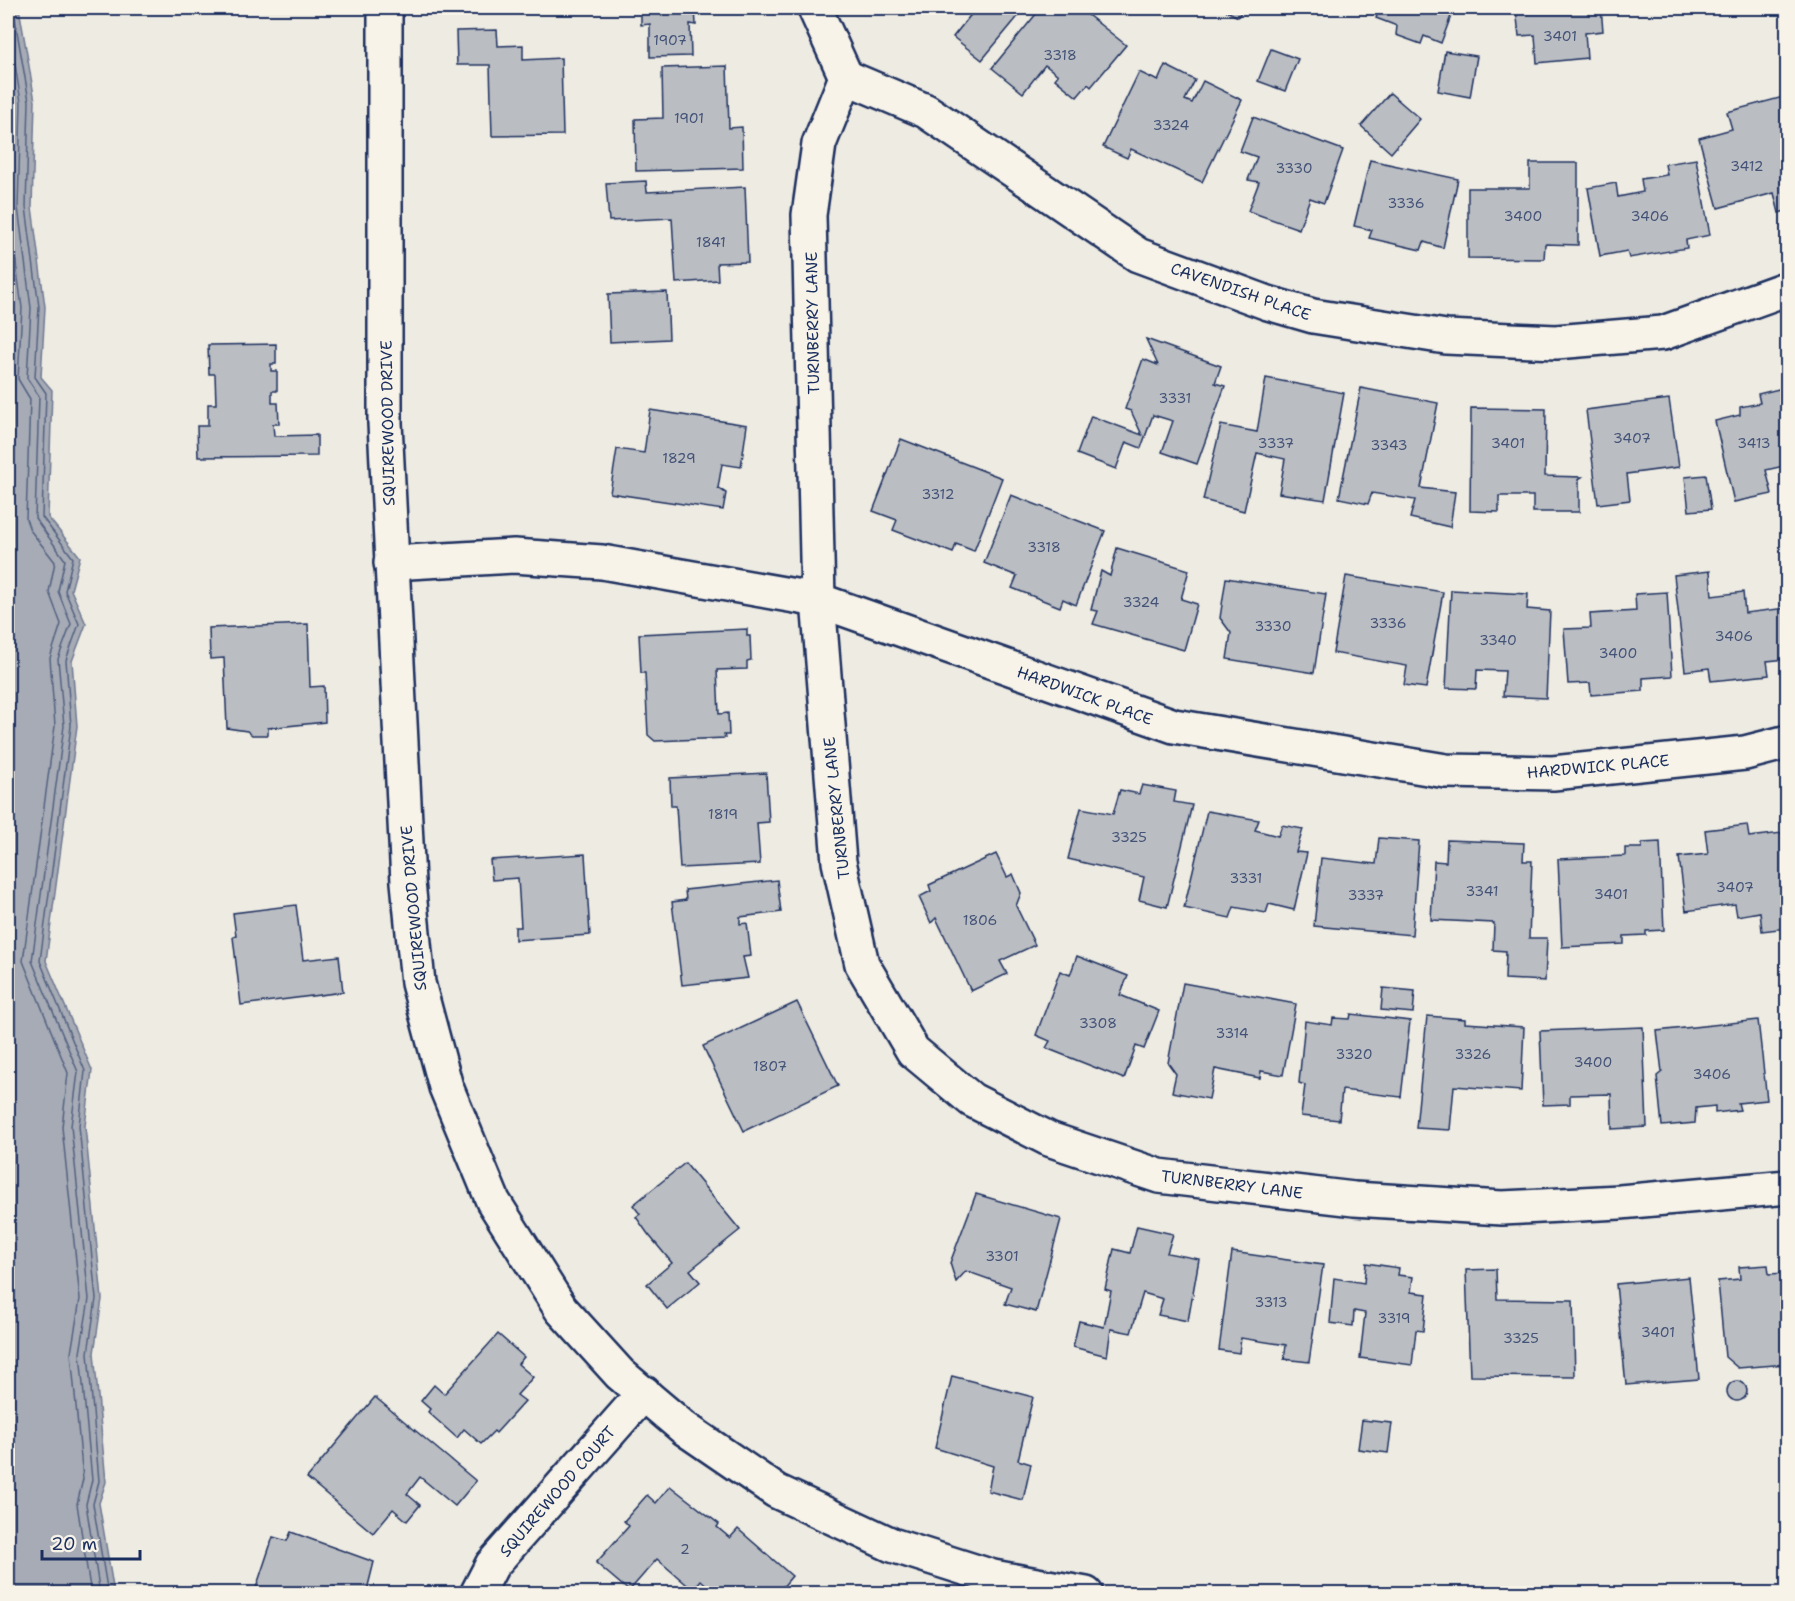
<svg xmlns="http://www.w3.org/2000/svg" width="1795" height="1601" viewBox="0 0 1795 1601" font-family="'Shantell Sans',sans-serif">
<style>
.water{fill:#a6abb5;stroke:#6e7992;stroke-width:1.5}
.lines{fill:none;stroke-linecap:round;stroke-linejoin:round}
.shore{stroke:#536181;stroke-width:1.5}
.building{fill:#babdc2;stroke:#1b2f5e;stroke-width:1.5}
.minor-casing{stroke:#1b2f5e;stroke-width:38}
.minor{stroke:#f7f3e8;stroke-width:33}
.labels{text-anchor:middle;stroke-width:6;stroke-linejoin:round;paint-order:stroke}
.number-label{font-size:14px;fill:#435277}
.street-label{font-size:16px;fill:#1b2f5e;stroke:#f7f3e8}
</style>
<rect width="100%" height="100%" fill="#eeebe2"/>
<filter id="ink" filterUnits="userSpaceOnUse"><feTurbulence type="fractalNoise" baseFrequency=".0167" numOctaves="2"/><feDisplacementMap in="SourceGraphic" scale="12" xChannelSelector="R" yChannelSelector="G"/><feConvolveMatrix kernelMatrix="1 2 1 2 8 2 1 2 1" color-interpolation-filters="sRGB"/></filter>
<g filter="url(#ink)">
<polygon class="water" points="8,8 19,8 35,101 32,207 45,307 41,377 52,390 48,517 80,557 71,590 86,624 72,661 77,726 46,961 92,1070 85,1126 102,1299 94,1353 106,1482 99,1503 114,1593 8,1593"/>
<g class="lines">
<g class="shore">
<polyline points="13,8 29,101 26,207 39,307 35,377 46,393 42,517 73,558 65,591 79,624 66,660 71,726 40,961 85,1071 79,1126 96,1299 88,1353 99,1481 93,1504 108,1594"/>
<polyline points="8,21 21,102 18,207 31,308 27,378 39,396 35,518 65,560 58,591 71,624 58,659 64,726 32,961 78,1072 71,1126 89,1299 80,1353 92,1480 86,1504 100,1594"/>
<polyline points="8,74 12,103 9,209 22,308 18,379 30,399 26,519 30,530 55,562 49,592 61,624 50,658 55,726 23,961 68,1073 62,1127 80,1299 71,1353 83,1479 77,1504 91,1594"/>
</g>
</g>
<g class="building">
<polygon points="641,8 695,8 696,25 690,24 691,56 650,57 650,24 641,25"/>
<polygon points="968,8 1025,8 982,60 953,37 973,12"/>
<polygon points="1041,8 1079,8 1126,45 1091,87 1088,84 1077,97 1055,79 1058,75 1045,65 1023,93 992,68"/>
<polygon points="1221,8 1243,8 1238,17"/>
<polygon points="1380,8 1454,8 1441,43 1424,36 1421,44 1396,35 1397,26 1376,18"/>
<polygon points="1516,8 1601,8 1603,31 1585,33 1587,58 1537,63 1535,35 1519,36"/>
<polygon points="497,30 498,46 523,45 523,60 561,58 563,135 492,136 490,65 457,65 456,31"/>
<polygon points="1271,49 1298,59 1285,91 1258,81"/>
<polygon points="1445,51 1477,56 1470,97 1438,91"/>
<polygon points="1165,65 1195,80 1185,100 1192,103 1203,81 1242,100 1202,182 1131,149 1127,158 1103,147 1139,72 1158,81"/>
<polygon points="727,66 729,128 742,127 743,168 636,171 635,119 663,118 662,68"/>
<polygon points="1390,93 1420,119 1391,153 1361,126"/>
<polygon points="1787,96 1788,210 1779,213 1774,193 1718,208 1699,138 1732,129 1727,112"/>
<polygon points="1253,117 1343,150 1324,203 1310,198 1299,229 1248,211 1259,182 1248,180 1257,157 1240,151"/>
<polygon points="1696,159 1710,235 1686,240 1687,248 1629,258 1627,251 1600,256 1588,188 1616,183 1618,197 1643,192 1641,179 1667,175 1665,164"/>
<polygon points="1370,160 1458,179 1443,248 1424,242 1421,250 1369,238 1372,230 1354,226"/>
<polygon points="1530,163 1578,163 1578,245 1545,244 1544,259 1468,258 1468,188 1530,188"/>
<polygon points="646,181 647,192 745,187 748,262 717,263 718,280 676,283 672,218 609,221 606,183"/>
<polygon points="667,292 669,339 610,342 608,294"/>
<polygon points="1146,339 1221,366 1215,383 1225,386 1197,464 1162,452 1173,421 1153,415 1141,448 1126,442 1116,469 1077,454 1091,416 1142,435 1131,411 1125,409 1143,359 1158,365"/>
<polygon points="276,344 276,364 271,364 271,371 277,371 277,391 272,391 272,403 278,403 279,424 273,424 274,436 317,435 317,456 198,457 197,426 208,426 208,404 216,404 215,374 209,374 208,345"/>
<polygon points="1788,377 1788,465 1766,470 1772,494 1734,502 1715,421 1740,415 1740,407 1760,403 1758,394 1783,388 1780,379"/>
<polygon points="1266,378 1344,393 1325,500 1279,493 1285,459 1257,453 1244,511 1203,500 1221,425 1257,432"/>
<polygon points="1361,388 1438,403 1421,488 1455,492 1450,527 1410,518 1415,500 1372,493 1368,504 1339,498"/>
<polygon points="1669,399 1679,467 1627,474 1630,500 1598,504 1586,410"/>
<polygon points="1471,408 1546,409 1545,476 1582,477 1579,479 1579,512 1533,512 1533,496 1499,496 1499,512 1470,511"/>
<polygon points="650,410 747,425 741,467 722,464 718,488 726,493 723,510 610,493 617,449 644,453"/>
<polygon points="901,439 1002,478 974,551 956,544 953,553 893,530 897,520 873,511"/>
<polygon points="1706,475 1711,509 1689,511 1685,477"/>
<polygon points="1011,495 1105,531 1076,605 1063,599 1060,607 1012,588 1017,576 984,563"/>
<polygon points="1117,548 1189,570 1181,599 1197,604 1184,650 1093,624 1098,611 1091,610 1101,571 1110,576"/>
<polygon points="1710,571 1712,596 1743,592 1745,613 1788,608 1788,659 1767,661 1769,675 1711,681 1709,668 1685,671 1674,575"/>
<polygon points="1346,576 1443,592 1426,688 1404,685 1407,666 1333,653"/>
<polygon points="1226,578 1326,594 1314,673 1227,659 1231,633 1220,618"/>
<polygon points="1451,590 1528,594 1527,609 1550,611 1546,698 1503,696 1505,671 1477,670 1476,689 1446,688"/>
<polygon points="1667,592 1672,676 1643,678 1643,691 1591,695 1590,683 1568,684 1564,629 1591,628 1590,614 1636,611 1635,594"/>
<polygon points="308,624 310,687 324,686 325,722 268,728 268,735 252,735 247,731 227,728 224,658 210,659 209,628"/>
<polygon points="747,629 747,636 750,636 751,660 747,661 747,669 717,670 719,714 728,713 729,735 724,735 725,738 655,741 648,735 645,673 641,673 639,634"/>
<polygon points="766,773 769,822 757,823 760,864 680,868 676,806 671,806 670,778"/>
<polygon points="1142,785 1176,791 1174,802 1192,805 1167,907 1139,900 1144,877 1068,859 1081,808 1113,814 1120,790 1139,794"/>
<polygon points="1207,811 1259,820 1255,830 1278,836 1282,825 1303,829 1296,852 1307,853 1294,910 1269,904 1266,913 1234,907 1230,918 1184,908"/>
<polygon points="1747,825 1749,837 1782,833 1788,870 1788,928 1762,931 1760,912 1737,916 1735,904 1686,911 1679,857 1708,854 1705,830"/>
<polygon points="1379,838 1419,841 1412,935 1314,926 1321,858 1376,864"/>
<polygon points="1447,840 1524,843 1523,861 1532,861 1529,938 1547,938 1545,981 1505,979 1506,951 1493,950 1494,923 1431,920 1434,861 1446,862"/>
<polygon points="1660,842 1664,930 1646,931 1646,935 1624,936 1624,944 1562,947 1558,859 1625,856 1625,848 1642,848 1642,843"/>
<polygon points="585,854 590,935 515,940 515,927 521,927 518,878 492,880 490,860"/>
<polygon points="996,854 1007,877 1013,874 1021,893 1016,906 1035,945 1000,961 1007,974 971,991 936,918 931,923 919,897 931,891 929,885"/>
<polygon points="777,880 781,912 740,917 740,924 747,923 751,956 743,957 748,978 682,985 672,902 686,900 685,890"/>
<polygon points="296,905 303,960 339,956 343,992 241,1005 233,937 236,936 233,913"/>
<polygon points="1077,956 1128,976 1120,995 1159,1011 1144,1049 1136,1046 1124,1079 1046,1048 1050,1041 1036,1035 1060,971 1070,975"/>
<polygon points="1183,983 1296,1004 1283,1075 1261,1071 1260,1078 1215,1069 1209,1099 1172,1092 1176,1074 1168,1063"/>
<polygon points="1383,988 1415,991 1413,1013 1381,1010"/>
<polygon points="797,1002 838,1086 744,1131 703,1046"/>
<polygon points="1351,1014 1410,1021 1401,1097 1342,1090 1339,1120 1301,1116 1305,1085 1299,1083 1305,1021 1332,1025 1333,1018 1350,1019"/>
<polygon points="1427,1016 1465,1019 1465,1023 1524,1027 1521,1091 1454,1086 1450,1130 1416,1128"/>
<polygon points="1758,1020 1767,1100 1738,1103 1740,1110 1715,1113 1715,1106 1696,1108 1695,1123 1662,1126 1657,1076 1662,1072 1657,1031"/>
<polygon points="1643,1027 1647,1127 1612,1129 1611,1094 1570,1095 1570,1104 1543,1105 1540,1031"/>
<polygon points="685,1163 740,1230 690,1270 700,1282 667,1309 647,1284 672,1263 648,1234 636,1217 640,1214 633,1205"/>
<polygon points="976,1194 1061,1219 1036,1312 1005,1304 1011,1287 966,1271 956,1282 950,1263"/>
<polygon points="1137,1226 1173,1234 1167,1253 1199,1259 1188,1321 1158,1315 1163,1299 1143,1293 1131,1333 1111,1329 1107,1356 1073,1347 1079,1321 1104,1327 1111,1291 1105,1289 1114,1249 1130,1253"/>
<polygon points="1232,1252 1323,1265 1309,1362 1284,1359 1286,1345 1241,1338 1239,1353 1219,1350"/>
<polygon points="1366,1263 1399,1268 1398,1275 1413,1277 1411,1292 1427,1294 1423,1331 1416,1330 1412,1365 1360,1358 1365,1313 1354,1311 1353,1326 1330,1323 1334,1278 1364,1283"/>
<polygon points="1768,1265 1769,1274 1788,1273 1788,1364 1738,1368 1725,1357 1718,1281 1740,1279 1739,1267"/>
<polygon points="1496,1269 1497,1299 1573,1300 1575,1377 1470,1376 1466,1270"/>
<polygon points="1689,1277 1699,1379 1626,1385 1616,1284"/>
<polygon points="498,1334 524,1357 518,1364 533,1377 517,1395 525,1401 496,1433 494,1431 481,1444 464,1429 457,1438 428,1412 430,1409 421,1401 434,1385 444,1394"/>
<polygon points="952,1376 1033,1397 1018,1460 1031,1464 1023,1500 988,1491 993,1466 935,1448"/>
<circle cx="1737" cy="1391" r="10"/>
<polygon points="375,1397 476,1481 455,1506 420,1477 407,1494 420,1505 407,1521 393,1509 373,1533 307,1478"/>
<polygon points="1362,1420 1392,1423 1388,1453 1358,1449"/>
<polygon points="670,1486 719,1524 717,1527 730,1538 738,1529 792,1576 777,1594 716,1594 701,1580 693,1590 657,1559 629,1591 596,1563 629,1526 624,1521 647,1495 656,1503"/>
<polygon points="291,1532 374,1562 366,1594 261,1594 256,1588 273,1537 287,1541"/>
</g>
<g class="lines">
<defs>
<g id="minor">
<polyline points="385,8 385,423 408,882 418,983 446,1087 493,1201 561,1309 620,1374 684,1428 776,1491 892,1545 993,1577 1086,1594"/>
<polyline points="816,11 846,77"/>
<polyline points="846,77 819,144 809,215 818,600 839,862 862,964 913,1051 972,1100 1049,1139 1159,1176 1354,1199 1502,1208 1620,1202 1788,1187"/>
<polyline points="846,77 926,111 1138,255 1268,303 1313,316 1446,337 1556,342 1663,333 1788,288"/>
<polyline points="391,563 514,556 602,562 818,600 1174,726 1446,771 1553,773 1745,753 1788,742"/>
<polyline points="477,1594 492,1565 644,1393"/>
</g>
</defs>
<use href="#minor" class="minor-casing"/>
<use href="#minor" class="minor"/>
</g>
</g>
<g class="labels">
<g class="number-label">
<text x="1560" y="41">3401</text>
<text x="670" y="45">1907</text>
<text x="1060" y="60">3318</text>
<text x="689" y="123">1901</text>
<text x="1171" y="130">3324</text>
<text x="1747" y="171">3412</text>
<text x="1294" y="173">3330</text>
<text x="1406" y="208">3336</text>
<text x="1523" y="221">3400</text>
<text x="1650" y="221">3406</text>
<text x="711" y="247">1841</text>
<text x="1175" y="403">3331</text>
<text x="1632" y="443">3407</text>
<text x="1276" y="448">3337</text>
<text x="1508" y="448">3401</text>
<text x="1754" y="448">3413</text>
<text x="1389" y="450">3343</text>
<text x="679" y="463">1829</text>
<text x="938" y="499">3312</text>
<text x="1044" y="552">3318</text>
<text x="1141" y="607">3324</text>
<text x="1388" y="628">3336</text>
<text x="1273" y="631">3330</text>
<text x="1734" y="641">3406</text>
<text x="1498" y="645">3340</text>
<text x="1618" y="658">3400</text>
<text x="723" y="819">1819</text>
<text x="1129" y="842">3325</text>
<text x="1246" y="883">3331</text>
<text x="1735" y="892">3407</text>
<text x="1482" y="896">3341</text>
<text x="1611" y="899">3401</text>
<text x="1366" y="900">3337</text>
<text x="980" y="925">1806</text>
<text x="1098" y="1028">3308</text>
<text x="1232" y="1038">3314</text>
<text x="1354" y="1059">3320</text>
<text x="1473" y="1059">3326</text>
<text x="1593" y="1067">3400</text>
<text x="770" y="1071">1807</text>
<text x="1712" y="1079">3406</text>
<text x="1002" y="1261">3301</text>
<text x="1271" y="1307">3313</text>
<text x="1394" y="1323">3319</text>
<text x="1658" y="1337">3401</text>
<text x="1521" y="1343">3325</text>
<text x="685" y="1554">2</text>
</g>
<g class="street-label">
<text transform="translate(1241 291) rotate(19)" y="6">CAVENDISH PLACE</text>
<text transform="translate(812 323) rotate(-91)" y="6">TURNBERRY LANE</text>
<text transform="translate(387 423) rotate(-91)" y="6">SQUIREWOOD DRIVE</text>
<text transform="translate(1085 695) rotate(20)" y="6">HARDWICK PLACE</text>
<text transform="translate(1598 766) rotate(-5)" y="6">HARDWICK PLACE</text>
<text transform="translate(836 808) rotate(-96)" y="6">TURNBERRY LANE</text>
<text transform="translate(413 908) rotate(-95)" y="6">SQUIREWOOD DRIVE</text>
<text transform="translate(1232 1184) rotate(7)" y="6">TURNBERRY LANE</text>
<text transform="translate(557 1491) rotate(-49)" y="6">SQUIREWOOD COURT</text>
</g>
</g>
<rect width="1795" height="1601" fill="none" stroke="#f7f3e8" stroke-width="30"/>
<rect x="15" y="15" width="1765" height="1571" fill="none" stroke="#1b2f5e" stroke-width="2" filter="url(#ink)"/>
<path d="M42 1550v9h98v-9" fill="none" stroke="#1b2f5e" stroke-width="3"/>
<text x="51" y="1550" font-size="18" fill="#1b2f5e" stroke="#f7f3e8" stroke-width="4.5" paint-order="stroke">20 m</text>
</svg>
